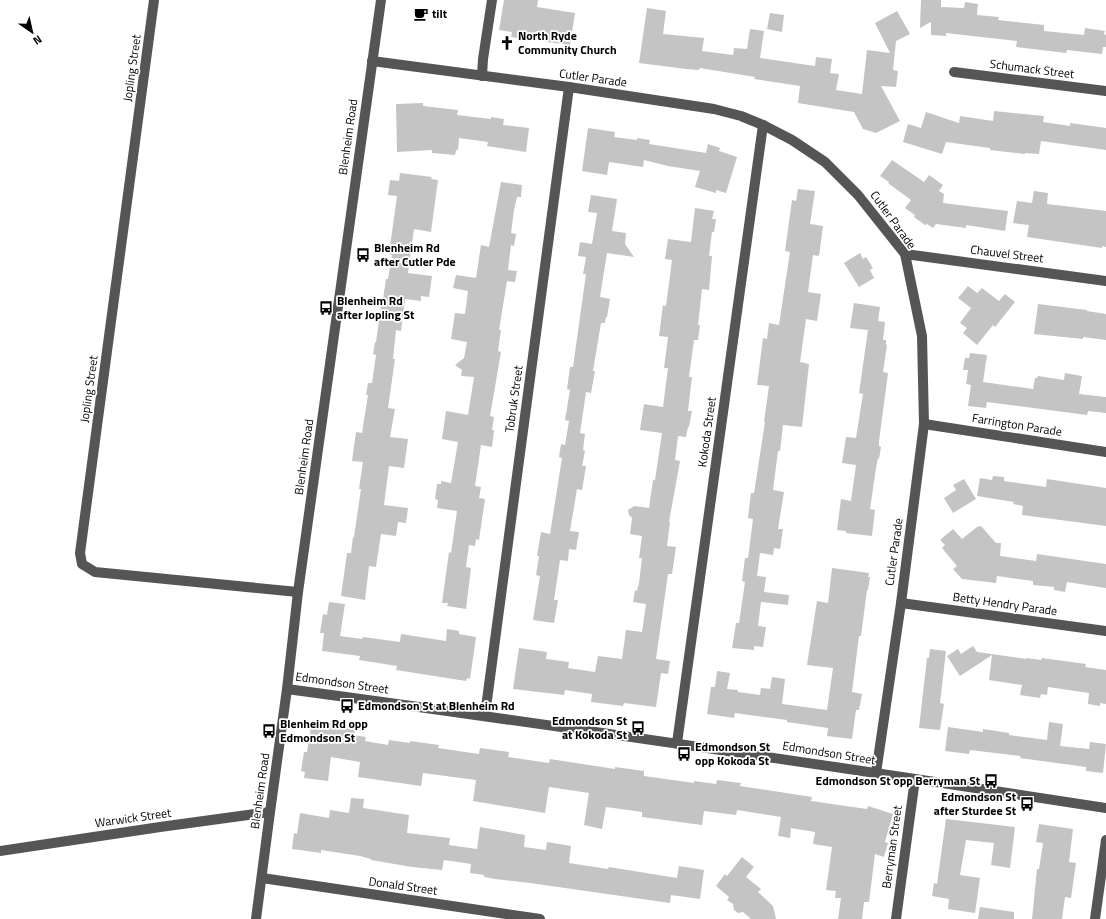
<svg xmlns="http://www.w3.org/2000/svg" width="1106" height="919" viewBox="0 0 1106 919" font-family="'Titillium Web',sans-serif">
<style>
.building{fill:#c4c4c4}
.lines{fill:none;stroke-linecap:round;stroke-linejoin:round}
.minor{stroke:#555;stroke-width:10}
.labels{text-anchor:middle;stroke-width:3.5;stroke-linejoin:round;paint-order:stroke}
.poi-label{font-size:12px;font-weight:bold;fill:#000;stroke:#fff;text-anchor:start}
.street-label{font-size:12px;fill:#000;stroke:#fff}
</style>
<rect width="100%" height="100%" fill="#fff"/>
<g class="building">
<polygon points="504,0 538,0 537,7 575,13 570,45 511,37 512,32 499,30"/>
<polygon points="921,0 941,0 941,7 964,8 965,2 978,4 977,15 999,17 998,20 1044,25 1044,31 1084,35 1085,28 1105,31 1104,34 1106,35 1106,47 1103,47 1102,54 1067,50 1066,53 1016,47 1017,41 946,33 946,36 931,35 931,22 920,28"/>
<polygon points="647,8 666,11 663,34 704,38 702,51 733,55 734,48 747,49 750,29 764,31 760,58 815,66 816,57 832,59 830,73 839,74 836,90 862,94 867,50 890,53 875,23 897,11 910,34 896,41 893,70 898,71 896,87 881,86 900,121 876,133 863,129 854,112 798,103 800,86 754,79 755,77 700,68 699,70 686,69 639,63"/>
<polygon points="770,13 784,15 782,32 767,29"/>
<polygon points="423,103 423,106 458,110 457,115 491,119 491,117 504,119 503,125 529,128 526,152 487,146 488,142 459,138 458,150 456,150 455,155 432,153 432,150 397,152 396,104"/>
<polygon points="994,111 1044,116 1043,122 1070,126 1070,123 1106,128 1106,150 1041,141 1039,154 1025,153 1025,154 990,150 990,148 946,142 942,154 903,142 908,124 921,128 926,112 959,123 960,116 993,121"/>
<polygon points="588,128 615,132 614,137 637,140 637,138 650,140 649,144 706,153 708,144 720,148 719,151 737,157 726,193 716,190 716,193 695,187 700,171 668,166 644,160 643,167 609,162 607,175 582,171"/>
<polygon points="892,160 924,182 929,175 943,185 939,191 944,194 943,203 1008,211 1005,231 966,225 966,228 936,224 933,228 927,224 925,225 914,217 915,215 905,208 911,200 888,183 889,182 880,176"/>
<polygon points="400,173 432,177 431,179 438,180 431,232 414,229 408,273 432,276 429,297 421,296 421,301 405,299 401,331 396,330 393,359 395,359 388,408 395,409 390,437 408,439 404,468 389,466 384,505 408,508 406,523 398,522 396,536 381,534 376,567 369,566 365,600 341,596 347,553 351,553 353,537 354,537 361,489 359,489 363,462 352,461 356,432 362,433 368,395 366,395 368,383 372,383 376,355 373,354 375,342 376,342 381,306 382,306 386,279 388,279 392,255 389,254 397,196 388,195 390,180 399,181"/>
<polygon points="501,182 522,185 521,197 517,197 514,210 511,233 516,234 514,246 511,245 508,270 517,271 515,282 507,281 499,330 501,330 498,351 501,352 490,416 494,417 492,430 494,430 492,447 481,445 475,486 481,487 479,498 485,499 479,540 476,539 475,546 469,545 466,567 471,568 466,609 447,606 448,603 442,603 449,552 451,553 457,511 437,508 438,500 435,499 437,484 441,484 441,481 451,483 458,442 442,439 446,411 468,415 474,377 461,376 462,370 455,365 464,358 467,342 451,339 455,313 465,314 468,291 453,288 456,275 476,278 481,245 489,247"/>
<polygon points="798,189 815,191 810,224 823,226 819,256 813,255 808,292 821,294 817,321 806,319 800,362 809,364 802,427 783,425 780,451 778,451 773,490 784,492 778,529 783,529 780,549 774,548 773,555 760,553 757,576 766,577 764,592 789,595 788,605 761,602 758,626 766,627 763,647 754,646 754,650 732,648 736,623 739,623 745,582 742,581 745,558 748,558 753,519 748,518 751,493 754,493 765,422 764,422 769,386 757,385 763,338 767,339 769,323 779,325 790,252 785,251 792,200 796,201"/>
<polygon points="1034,191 1048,193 1047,204 1106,211 1106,247 1102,246 1102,248 1027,237 1029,225 1013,223 1017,201 1032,203"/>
<polygon points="591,195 617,199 612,231 626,233 625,244 634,257 607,253 600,297 610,299 607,317 606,317 605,323 601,323 593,371 595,371 591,393 586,392 580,433 585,434 583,450 585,451 582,466 586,466 582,490 577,489 570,531 579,532 576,550 569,549 568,561 560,560 554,600 558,600 554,623 533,620 540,576 536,575 539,556 537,556 541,532 550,534 562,458 559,457 561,444 565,445 569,421 565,420 570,390 567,389 570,367 573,367 586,274 583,274 586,257 578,256 580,242 592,244 597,213 588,212"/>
<polygon points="695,208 714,211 712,219 716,219 714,232 712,232 709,256 712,256 709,290 702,289 698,325 700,325 698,340 694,340 689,377 692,377 688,411 692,411 689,427 688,427 686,437 678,436 675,460 680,461 669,522 670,522 667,546 676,547 672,574 668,574 656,659 670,661 668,674 661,673 656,707 624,703 623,706 591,702 592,694 565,690 564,695 513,689 519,648 547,652 546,659 569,662 568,668 595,672 598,656 622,659 626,630 642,632 646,604 633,602 635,590 637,591 639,583 642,558 639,558 642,536 630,534 632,518 629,515 628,510 634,506 649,508 653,480 655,480 662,433 640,430 644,404 663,407 668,368 664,368 668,337 659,336 663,305 666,306 672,260 665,259 668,239 691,242"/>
<polygon points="860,253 863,259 866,257 873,268 870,270 874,278 859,287 844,263"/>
<polygon points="968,286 977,293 982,288 999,301 1005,294 1015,302 995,327 993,325 977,345 963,333 967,328 960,323 971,308 958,298"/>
<polygon points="854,303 880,307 878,321 885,322 883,340 886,340 886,344 887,345 883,372 888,373 879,441 879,446 881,447 879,459 878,458 876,468 870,509 875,510 872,536 846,533 846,531 837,530 841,499 851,501 856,465 842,463 846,437 856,438 863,394 859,393 868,330 850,328"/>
<polygon points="1038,304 1087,310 1087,311 1106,314 1106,340 1083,337 1083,339 1034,334"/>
<polygon points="970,353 987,355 983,382 1033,389 1035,378 1037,378 1038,376 1064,380 1065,373 1082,376 1079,394 1106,397 1106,413 1088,411 1087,415 987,402 986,408 968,406 971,385 966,384 968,370 963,370 965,358 969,358"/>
<polygon points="993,476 1004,477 1004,481 1046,487 1047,479 1106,488 1106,526 1022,515 1023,506 1013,504 1014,502 977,496 980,478 992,480"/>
<polygon points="964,479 976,499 953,513 944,498 956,490 953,485"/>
<polygon points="981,526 996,543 1001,543 1000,556 1036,561 1037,554 1106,564 1106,588 1067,582 1065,592 1054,590 1054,587 1033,585 1033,581 997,576 996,583 962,579 953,569 957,566 942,548 945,545 940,540 953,529 962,539 977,527"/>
<polygon points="832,568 869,573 868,577 870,577 868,590 867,590 861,636 859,636 852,692 862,694 859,710 856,710 852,739 827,736 828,728 787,722 787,720 735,713 734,718 707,714 711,687 715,687 717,671 730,673 727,689 738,690 738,692 760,695 761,688 770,689 772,677 785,679 782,704 827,710 833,668 807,665 817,601 828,603"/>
<polygon points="329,602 345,604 340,636 362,639 363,637 400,642 401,634 446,641 447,629 459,631 459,634 476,637 470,679 467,678 466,681 396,670 397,666 359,660 360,656 322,651 324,633 320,633 323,614 327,615"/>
<polygon points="973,646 977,652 1026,659 1026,658 1041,660 1042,658 1086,664 1085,667 1106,670 1106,704 1100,703 1100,706 1088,704 1089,693 1048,687 1047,695 1041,694 1040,698 1020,695 1022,685 989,680 992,655 960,676 947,656 958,649 961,654"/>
<polygon points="930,649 946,651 940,703 944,704 940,730 919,728 927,658 929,658"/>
<polygon points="312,720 338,724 337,727 355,730 354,735 366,737 365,741 388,745 389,740 410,743 410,741 439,745 438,748 479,754 480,748 509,752 508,757 549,763 550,759 615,769 615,767 644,771 644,776 694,783 694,781 716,784 717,780 741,783 740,786 812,797 811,801 867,809 868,806 893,814 885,842 888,843 884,857 875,854 869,902 864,902 862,919 838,919 841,898 835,898 836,891 826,890 832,847 813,844 815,832 791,828 790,838 778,836 781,817 737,810 736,815 704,811 702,825 642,817 642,812 606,807 602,829 584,825 589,793 549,787 545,813 473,801 476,780 423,773 421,786 358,777 360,762 331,757 328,781 304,778 305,772 301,771 304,752 307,752"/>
<polygon points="1049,722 1063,724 1060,746 1089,749 1090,742 1106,744 1103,773 1086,771 1086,767 1020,758 1021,756 970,750 969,754 945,751 948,727 983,732 983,729 1009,733 1009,735 1047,740"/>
<polygon points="351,798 364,799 363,808 409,815 407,833 450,838 449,845 477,849 480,827 525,835 524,847 546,850 547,842 571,846 569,863 608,869 609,867 677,878 679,866 704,870 700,899 671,895 670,903 530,883 495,879 484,877 484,875 470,873 471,864 444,860 442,870 412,867 371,860 371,859 360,856 321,850 321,853 292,849 294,833 297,834 300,813 329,818 330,810 349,813"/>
<polygon points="946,819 1015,827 1010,868 991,865 994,843 966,840 960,875 980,878 975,913 948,909 949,899 932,896 934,883 937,884"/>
<polygon points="1039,824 1073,829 1069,862 1076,863 1071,898 1065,897 1062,919 1032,919 1037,869 1039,869 1043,843 1036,842"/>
<polygon points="742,857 754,867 746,877 761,889 758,892 773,906 776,919 751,919 743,912 738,913 734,910 733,904 727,900 729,897 716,886 725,874 727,876"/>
<polygon points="980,907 1014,912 1014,919 978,919"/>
</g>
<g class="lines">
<g class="minor">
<polyline points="154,0 80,553 82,564 95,572 298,592"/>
<polyline points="372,61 569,87 714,109 741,116 763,125 792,140 825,162 858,195 905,254 922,336 924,424 901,603 876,773"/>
<polyline points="954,72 1106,91"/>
<polyline points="482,76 483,59 492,0"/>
<polyline points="905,254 1106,281"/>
<polyline points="924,424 1106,452"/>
<polyline points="901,603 1106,631"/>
<path d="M 287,689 C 561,726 833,766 1106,808"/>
<polyline points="485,715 569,87"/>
<polyline points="677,743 763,125"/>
<polyline points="0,851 160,827 270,812"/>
<polyline points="262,878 540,919"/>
<polyline points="256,919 270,812 287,689 298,592 381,0"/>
<polyline points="896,919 915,779"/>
<polyline points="1095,919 1106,840"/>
</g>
</g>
<defs>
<symbol id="cafe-bare" viewBox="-9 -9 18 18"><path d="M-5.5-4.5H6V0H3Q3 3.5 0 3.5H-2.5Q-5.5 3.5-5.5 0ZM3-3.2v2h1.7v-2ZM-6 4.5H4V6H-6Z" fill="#000" stroke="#fff" stroke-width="2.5" paint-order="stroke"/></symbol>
<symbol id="church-bare" viewBox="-9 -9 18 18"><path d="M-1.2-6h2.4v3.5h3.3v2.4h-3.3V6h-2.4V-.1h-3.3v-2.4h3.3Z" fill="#000" stroke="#fff" stroke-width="2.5" paint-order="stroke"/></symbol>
<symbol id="bus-bare" viewBox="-9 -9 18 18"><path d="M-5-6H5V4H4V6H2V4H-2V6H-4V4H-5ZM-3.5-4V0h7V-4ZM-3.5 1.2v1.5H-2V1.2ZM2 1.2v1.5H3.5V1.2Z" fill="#000" stroke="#fff" stroke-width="2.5" paint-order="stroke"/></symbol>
</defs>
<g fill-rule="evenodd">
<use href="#cafe-bare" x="411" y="4" width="20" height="20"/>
<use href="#church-bare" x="497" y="33" width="20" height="20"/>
<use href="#bus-bare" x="353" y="245" width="20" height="20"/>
<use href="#bus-bare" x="316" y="298" width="20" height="20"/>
<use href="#bus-bare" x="337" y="696" width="20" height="20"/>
<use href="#bus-bare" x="628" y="718" width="20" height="20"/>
<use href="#bus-bare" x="259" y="721" width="20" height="20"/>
<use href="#bus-bare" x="674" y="744" width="20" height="20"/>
<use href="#bus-bare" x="981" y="771" width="20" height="20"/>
<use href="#bus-bare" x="1017" y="794" width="20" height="20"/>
</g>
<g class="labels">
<g class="poi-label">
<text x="432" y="18">tilt</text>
<text x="518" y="40">North Ryde<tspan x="518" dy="14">Community Church</tspan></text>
<text x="374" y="252">Blenheim Rd<tspan x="374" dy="14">after Cutler Pde</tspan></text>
<text x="337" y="305">Blenheim Rd<tspan x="337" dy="14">after Jopling St</tspan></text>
<text x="358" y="710">Edmondson St at Blenheim Rd</text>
<text x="627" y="725" text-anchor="end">Edmondson St<tspan x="627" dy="14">at Kokoda St</tspan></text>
<text x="280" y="728">Blenheim Rd opp<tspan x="280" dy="14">Edmondson St</tspan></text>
<text x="695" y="751">Edmondson St<tspan x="695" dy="14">opp Kokoda St</tspan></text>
<text x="980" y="785" text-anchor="end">Edmondson St opp Berryman St</text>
<text x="1016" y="801" text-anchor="end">Edmondson St<tspan x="1016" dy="14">after Sturdee St</tspan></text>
</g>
<g class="street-label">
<text transform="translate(132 68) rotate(-82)" y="4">Jopling Street</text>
<text transform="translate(1032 69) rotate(7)" y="4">Schumack Street</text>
<text transform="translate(593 78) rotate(8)" y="4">Cutler Parade</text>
<text transform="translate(348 137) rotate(-82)" y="4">Blenheim Road</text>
<text transform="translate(893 220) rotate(54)" y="4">Cutler Parade</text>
<text transform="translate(1007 254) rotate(7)" y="4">Chauvel Street</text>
<text transform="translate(89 389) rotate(-82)" y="4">Jopling Street</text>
<text transform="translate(514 399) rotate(-82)" y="4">Tobruk Street</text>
<text transform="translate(1017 425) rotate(9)" y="4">Farrington Parade</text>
<text transform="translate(707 432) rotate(-82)" y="4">Kokoda Street</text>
<text transform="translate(304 457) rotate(-82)" y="4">Blenheim Road</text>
<text transform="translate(894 552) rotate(-82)" y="4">Cutler Parade</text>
<text transform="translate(1005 604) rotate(8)" y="4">Betty Hendry Parade</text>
<text transform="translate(342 683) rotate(8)" y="4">Edmondson Street</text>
<text transform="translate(829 753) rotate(9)" y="4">Edmondson Street</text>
<text transform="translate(260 791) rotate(-82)" y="4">Blenheim Road</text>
<text transform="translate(133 818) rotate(-8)" y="4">Warwick Street</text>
<text transform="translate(892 847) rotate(-82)" y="4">Berryman Street</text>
<text transform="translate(403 886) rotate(8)" y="4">Donald Street</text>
</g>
</g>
<g transform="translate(32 32) rotate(146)" stroke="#ffffff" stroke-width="3" paint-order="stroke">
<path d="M0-3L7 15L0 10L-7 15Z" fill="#000000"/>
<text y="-6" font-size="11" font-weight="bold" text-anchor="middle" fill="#000000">N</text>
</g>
</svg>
